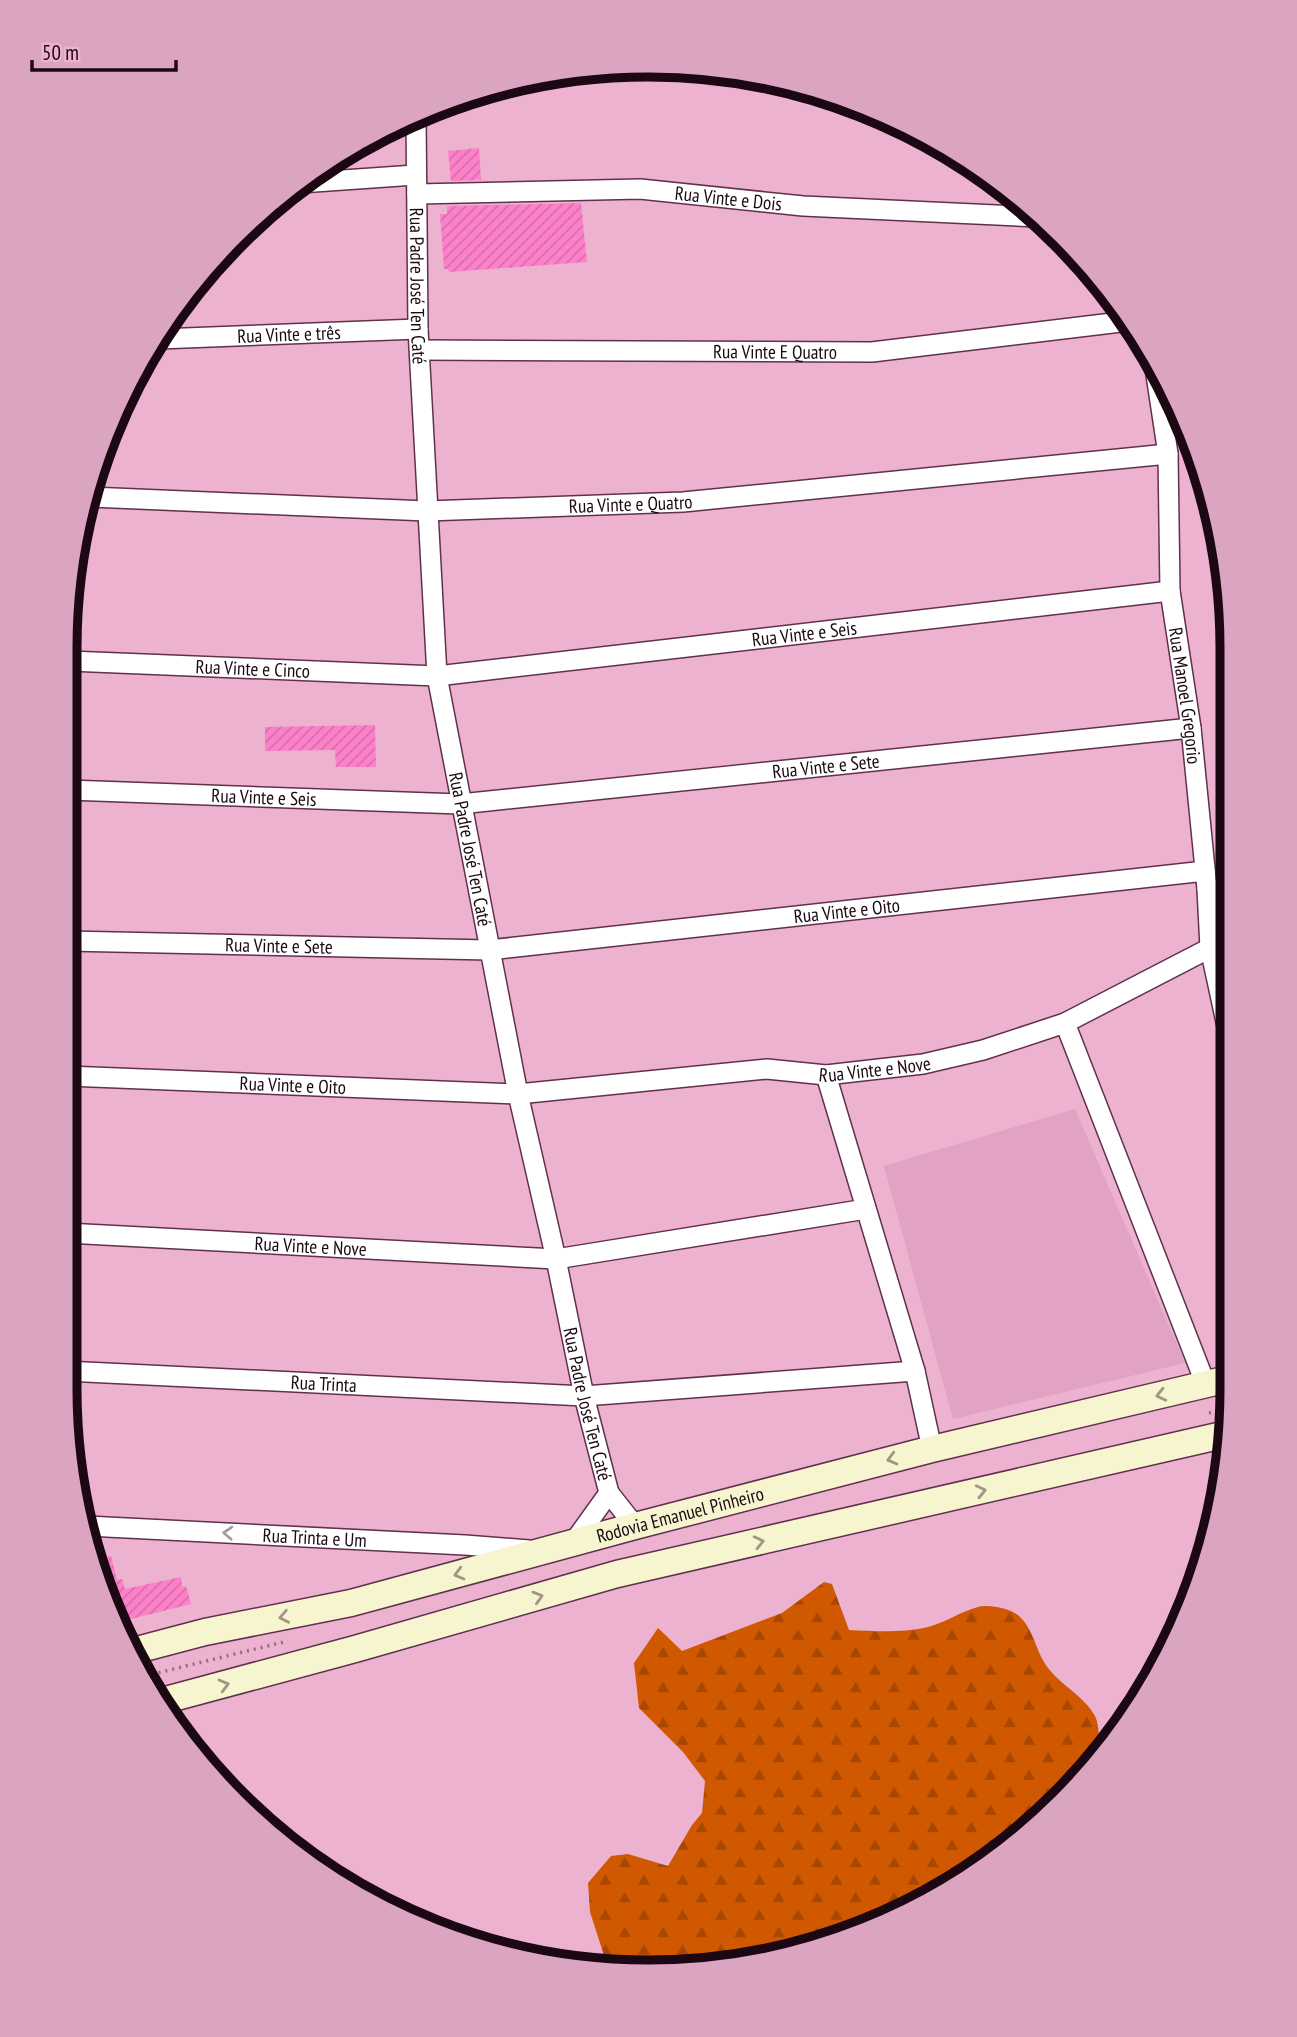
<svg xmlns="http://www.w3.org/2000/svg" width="1297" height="2037" viewBox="0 0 1297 2037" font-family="'PT Sans Narrow',sans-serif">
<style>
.built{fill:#e1a2c3}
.forest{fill:url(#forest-firs)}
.building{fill:url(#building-hatch)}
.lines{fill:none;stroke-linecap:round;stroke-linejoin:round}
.minor-casing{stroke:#60314c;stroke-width:22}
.secondary-casing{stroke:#60314c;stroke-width:29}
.path{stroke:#966c82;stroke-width:3.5;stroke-dasharray:2 5;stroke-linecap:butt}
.minor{stroke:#fff;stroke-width:19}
.secondary{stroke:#f7f5cf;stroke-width:26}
.oneway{stroke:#9f9684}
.oneway2{stroke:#a49ca1}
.labels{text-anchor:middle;stroke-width:7;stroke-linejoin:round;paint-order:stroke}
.street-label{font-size:19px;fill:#1b0813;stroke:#ecb2d0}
.rim{fill:none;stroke:#1b0813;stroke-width:9}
</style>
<defs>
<pattern id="forest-firs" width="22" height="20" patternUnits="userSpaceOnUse" patternTransform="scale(1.75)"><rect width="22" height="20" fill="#d05800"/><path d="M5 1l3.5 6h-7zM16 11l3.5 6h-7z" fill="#a84701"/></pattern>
<pattern id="building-hatch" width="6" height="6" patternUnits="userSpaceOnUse" patternTransform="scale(1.75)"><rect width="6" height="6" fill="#fd81c9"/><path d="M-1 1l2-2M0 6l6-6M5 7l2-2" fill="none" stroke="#d86eac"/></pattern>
</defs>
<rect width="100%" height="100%" fill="#ecb2d0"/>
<polygon class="built" points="1075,1109 1185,1363 953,1419 884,1166"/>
<path class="forest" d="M 824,1582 L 832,1584 L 849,1630 C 873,1631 900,1633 924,1628 C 944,1624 961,1611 978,1607 C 989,1604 1010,1608 1019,1616 C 1033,1629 1035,1647 1044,1662 C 1057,1684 1083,1694 1095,1716 C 1100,1726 1098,1742 1102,1753 L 973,1874 L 800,1952 L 609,1971 L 590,1912 L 588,1883 L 611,1856 L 628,1854 L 668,1866 L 692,1825 L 702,1813 L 705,1781 L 683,1752 L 639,1708 L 634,1663 L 658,1628 L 682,1651 L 782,1613 Z"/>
<g class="building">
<polygon points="479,148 481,180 451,181 448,151"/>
<polygon points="581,203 587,262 449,272 448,269 444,269 440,214 447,214 447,206"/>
<polygon points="375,725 376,767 336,767 335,750 265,751 265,727"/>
<polygon points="111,1556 117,1580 122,1579 125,1589 181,1577 182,1587 186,1586 191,1604 119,1622 96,1576 93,1561"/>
</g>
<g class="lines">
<defs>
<g id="minor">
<path id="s1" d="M 416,116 L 418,329 L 437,676 L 518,1094 L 556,1259 L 584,1396 L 609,1493 L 635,1526"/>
<polyline points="300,183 415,175"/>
<path id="s2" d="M 417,194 L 640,189 L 803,206 L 1038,217"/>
<path id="s3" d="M 159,339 L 418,329"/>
<path id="s4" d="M 420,350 L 872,352 L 1129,321"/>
<path id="s5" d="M 1153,355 L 1168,454 L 1170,591 L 1191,728 L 1207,889 L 1210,948 L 1229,1036"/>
<path id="s6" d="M 90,497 L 427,511 L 683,502 L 1168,454"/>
<path id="s7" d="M 69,661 L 437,676 L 1170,591"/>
<path id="s8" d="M 68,790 L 460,804 L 1191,728"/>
<polyline points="1207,889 1230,892"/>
<path id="s9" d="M 67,941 L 489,950 L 1205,871"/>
<polyline points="1065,1023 1206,1385"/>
<polyline points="826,1075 915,1371 932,1449"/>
<path id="s10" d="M 67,1076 L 518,1094 L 767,1069 L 826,1075 L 923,1064 L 983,1050 L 1065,1023 L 1210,948"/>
<path id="s11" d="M 66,1233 L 556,1259 L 866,1209"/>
<path id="s12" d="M 65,1371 L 584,1396 L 915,1371"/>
<path id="s13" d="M 87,1526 L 465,1545 L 529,1550"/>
<polyline points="573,1543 609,1493"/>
</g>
<g id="secondary">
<path id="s14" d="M 133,1651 L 205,1632 L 351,1603 L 635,1526 L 932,1449 L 1228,1379"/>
<polyline points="158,1702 355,1649 617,1574 1227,1434"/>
</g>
</defs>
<use href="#minor" class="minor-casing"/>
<use href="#secondary" class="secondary-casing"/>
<g class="path">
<polyline points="1209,1413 1228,1408"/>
<polyline points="145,1676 288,1641"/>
</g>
<use href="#minor" class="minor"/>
<use href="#secondary" class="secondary"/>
</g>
<defs><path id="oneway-chevron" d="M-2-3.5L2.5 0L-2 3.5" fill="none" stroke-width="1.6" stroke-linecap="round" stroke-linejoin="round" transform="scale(1.75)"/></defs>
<g class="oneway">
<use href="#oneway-chevron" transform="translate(1161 1395) rotate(167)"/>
<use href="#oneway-chevron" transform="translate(892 1459) rotate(165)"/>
<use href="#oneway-chevron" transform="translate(981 1491) rotate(-13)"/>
<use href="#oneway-chevron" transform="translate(759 1542) rotate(-13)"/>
<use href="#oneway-chevron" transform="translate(459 1574) rotate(165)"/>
<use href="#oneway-chevron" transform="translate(538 1597) rotate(-16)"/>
<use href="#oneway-chevron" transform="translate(284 1617) rotate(169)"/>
<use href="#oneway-chevron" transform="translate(224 1685) rotate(-15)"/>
</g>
<use class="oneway2" href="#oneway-chevron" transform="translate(228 1533) rotate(-177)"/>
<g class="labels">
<g class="street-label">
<text dy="7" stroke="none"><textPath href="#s2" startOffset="312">Rua Vinte e Dois</textPath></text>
<text dy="7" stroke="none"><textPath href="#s1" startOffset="170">Rua Padre José Ten Caté</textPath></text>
<text dy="7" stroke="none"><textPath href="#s3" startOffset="130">Rua Vinte e três</textPath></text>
<text dy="7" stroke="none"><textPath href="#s4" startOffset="355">Rua Vinte E Quatro</textPath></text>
<text dy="7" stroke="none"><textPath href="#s6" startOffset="541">Rua Vinte e Quatro</textPath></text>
<text dy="7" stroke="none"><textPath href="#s7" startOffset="738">Rua Vinte e Seis</textPath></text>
<text dy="7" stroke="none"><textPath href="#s7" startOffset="184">Rua Vinte e Cinco</textPath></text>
<text dy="7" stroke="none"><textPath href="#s5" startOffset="343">Rua Manoel Gregorio</textPath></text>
<text dy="7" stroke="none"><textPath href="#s8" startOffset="760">Rua Vinte e Sete</textPath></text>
<text dy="7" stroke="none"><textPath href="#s8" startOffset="196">Rua Vinte e Seis</textPath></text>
<text dy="7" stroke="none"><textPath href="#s1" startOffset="737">Rua Padre José Ten Caté</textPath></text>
<text dy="7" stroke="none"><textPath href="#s9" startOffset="782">Rua Vinte e Oito</textPath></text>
<text dy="7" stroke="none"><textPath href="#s9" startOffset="212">Rua Vinte e Sete</textPath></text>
<text dy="7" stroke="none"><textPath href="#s10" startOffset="810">Rua Vinte e Nove</textPath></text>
<text dy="7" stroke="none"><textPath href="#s10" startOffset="226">Rua Vinte e Oito</textPath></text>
<text dy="7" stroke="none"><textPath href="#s11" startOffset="245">Rua Vinte e Nove</textPath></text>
<text dy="7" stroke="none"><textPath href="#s12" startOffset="259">Rua Trinta</textPath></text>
<text dy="7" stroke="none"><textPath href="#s1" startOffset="1304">Rua Padre José Ten Caté</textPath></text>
<text dy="7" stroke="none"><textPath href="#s14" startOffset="564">Rodovia Emanuel Pinheiro</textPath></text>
<text dy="7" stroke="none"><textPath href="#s13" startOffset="228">Rua Trinta e Um</textPath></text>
</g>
</g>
<path d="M0 0H1297V2037H0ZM648 77H649A571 571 0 0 1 1220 648V1389A571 571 0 0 1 649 1960H648A571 571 0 0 1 77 1389V648A571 571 0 0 1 648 77Z" fill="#dba4c1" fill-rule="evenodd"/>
<path class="rim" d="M648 77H649A571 571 0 0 1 1220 648V1389A571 571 0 0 1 649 1960H648A571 571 0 0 1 77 1389V648A571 571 0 0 1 648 77Z"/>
<path d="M32 60v10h144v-10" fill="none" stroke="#1b0813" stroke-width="3.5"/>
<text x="42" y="60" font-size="21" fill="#1b0813" stroke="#ecb2d0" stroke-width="5" paint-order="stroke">50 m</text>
</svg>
